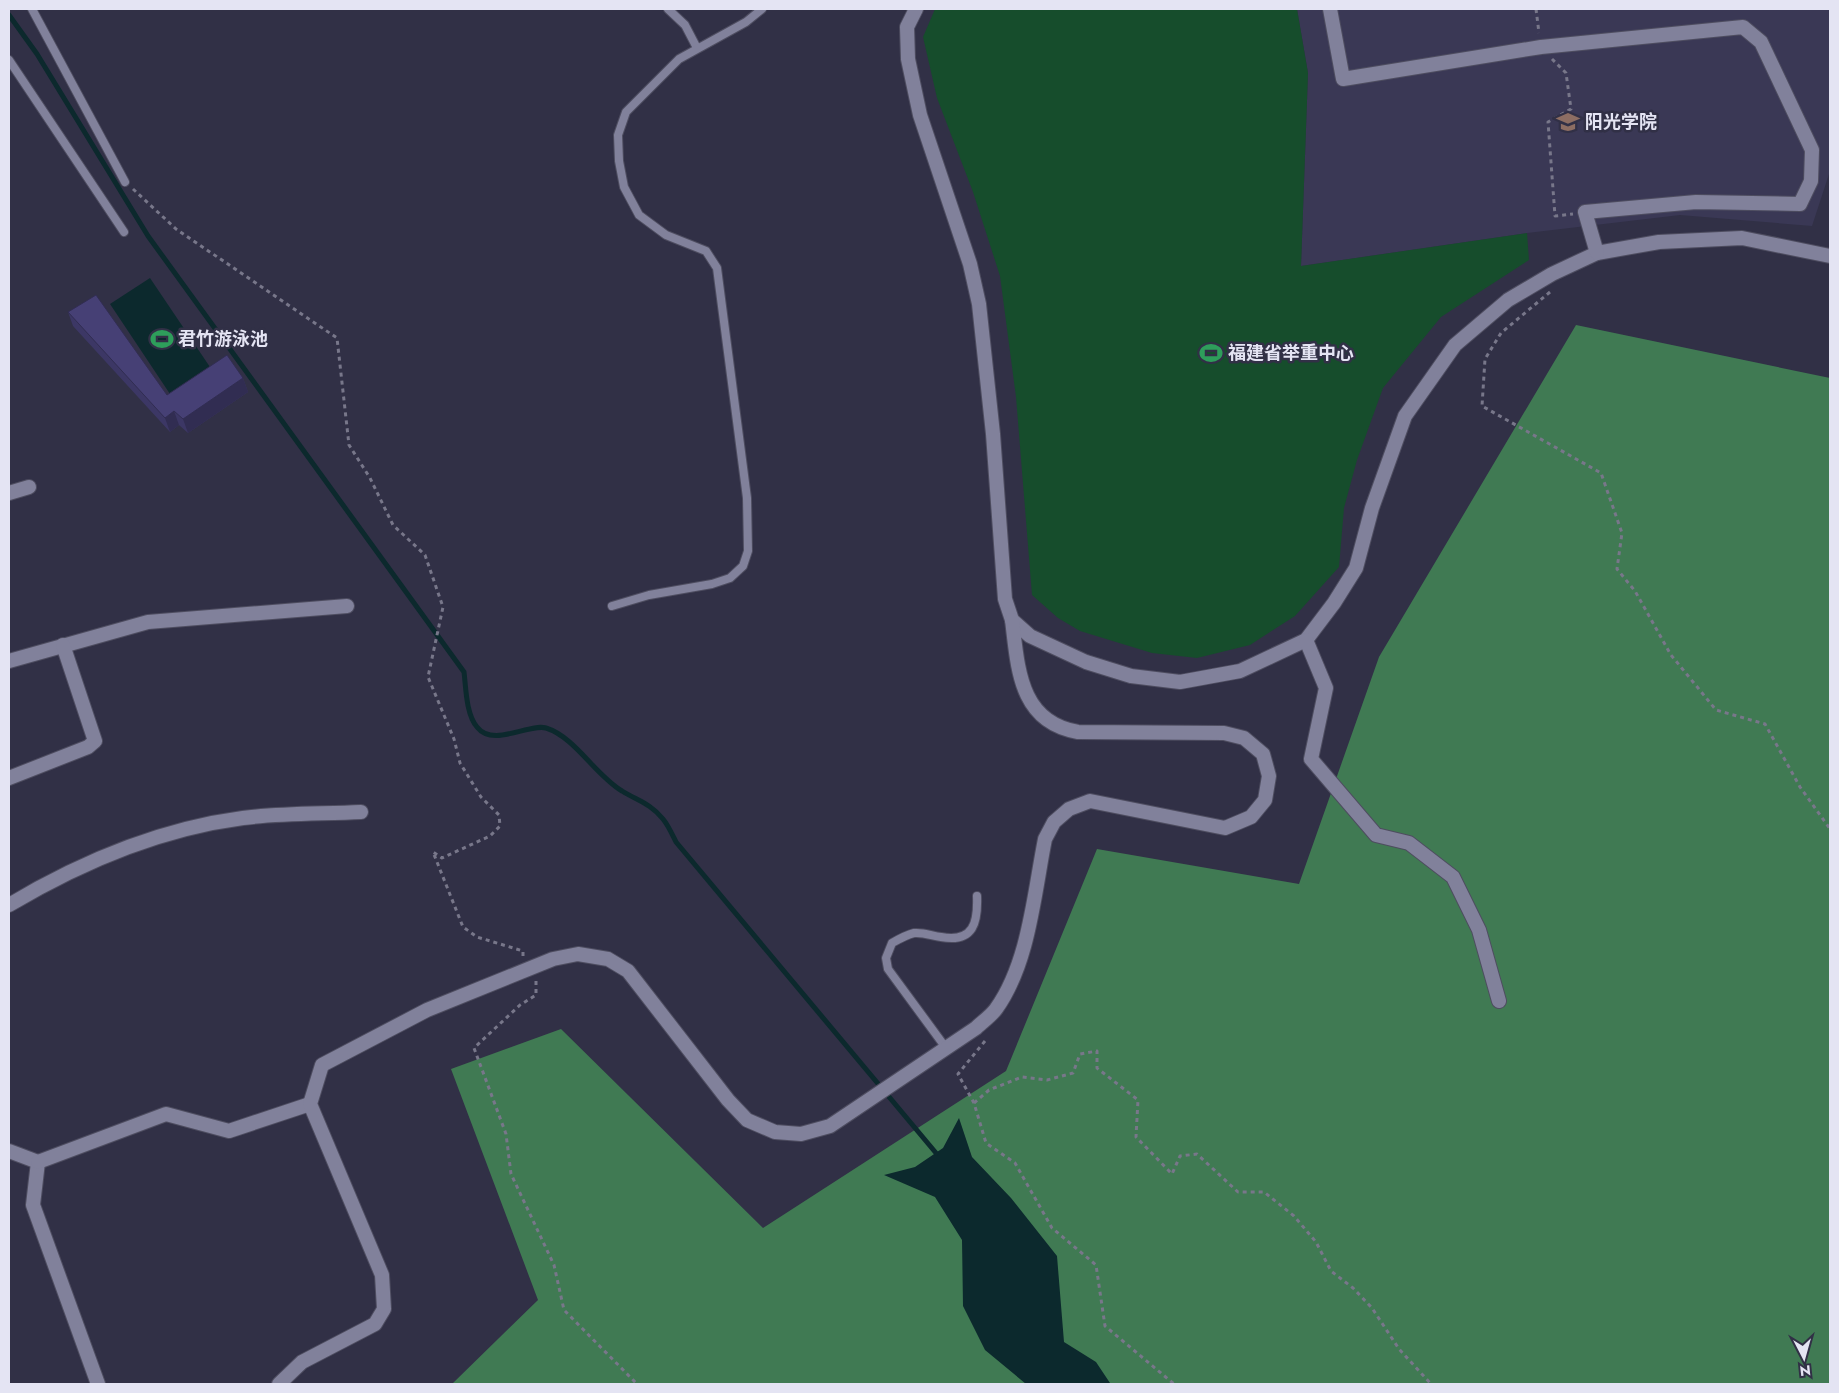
<svg xmlns="http://www.w3.org/2000/svg" width="1839" height="1393" viewBox="0 0 1839 1393" font-family="Jost,'Noto Sans SC',sans-serif">
<style>
.built{fill:#3a3855}
.green{fill:#164d2c}
.forest{fill:#407a53}
.water{fill:#0c292d}
.lines{fill:none;stroke-linecap:round;stroke-linejoin:round}
.stream{stroke:#0c292d;stroke-width:5}
.service-casing{stroke:#4e4d60;stroke-width:10}
.minor-casing{stroke:#4e4d60;stroke-width:16}
.path{stroke:#78778a;stroke-width:3;stroke-dasharray:4 4;stroke-linecap:butt}
.service{stroke:#81819b;stroke-width:8}
.minor{stroke:#81819b;stroke-width:14}
.wall{fill:#3c3765}
.shaded-wall{fill:#312d52}
.building{fill:#464075;stroke:#312d52}
.labels{text-anchor:middle;stroke-width:5;stroke-linejoin:round;paint-order:stroke}
.poi-label{font-size:18px;font-weight:bold;fill:#e4e4f3;stroke:#313046;text-anchor:start}
</style>
<rect width="100%" height="100%" fill="#313046"/>
<polygon class="built" points="1297,9 1830,9 1830,171 1812,226 1680,215 1527,233 1301,266 1308,73"/>
<polygon class="green" points="935,9 1297,9 1308,73 1301,266 1527,233 1529,260 1441,317 1383,388 1357,460 1344,508 1339,567 1295,616 1250,645 1197,658 1152,653 1080,631 1058,618 1032,595 1016,397 1000,276 973,192 937,98 923,37"/>
<polygon class="forest" points="1576,325 1830,378 1830,1384 452,1384 538,1300 451,1069 561,1029 763,1228 1006,1071 1097,849 1299,884 1379,657"/>
<g class="water">
<polygon points="150,278 214,373 174,400 110,304"/>
<polygon points="959,1118 972,1157 1011,1198 1057,1256 1064,1342 1096,1362 1110,1383 1108,1384 1026,1384 985,1350 963,1306 962,1240 935,1197 884,1175 915,1167 943,1148"/>
</g>
<g class="lines">
<path class="stream" d="M 9,15 L 37,54 L 148,236 L 464,672 C 466,688 466,714 477,727 C 493,748 529,723 546,728 C 575,737 595,775 622,791 C 638,801 650,803 663,819 C 668,825 672,834 676,842 L 936,1153"/>
<defs>
<g id="service">
<polyline points="32,9 125,182"/>
<polyline points="668,9 685,25 697,48"/>
<polyline points="9,60 124,232"/>
<polyline points="612,606 649,595 712,584 730,578 743,566 748,551 747,498 717,268 706,251 666,235 639,215 624,187 619,161 618,135 626,112 679,59 746,22 762,9"/>
<path d="M 946,1048 L 888,969 L 886,958 L 892,943 C 899,939 906,935 914,933 C 924,932 932,936 941,937 C 974,943 978,922 977,896"/>
</g>
<g id="minor">
<polyline points="916,9 907,27 908,59 920,115 970,264 979,304 993,434 1005,599 1012,620 1030,636 1086,662 1131,676 1180,682 1240,671 1306,640 1334,603 1356,568 1372,508 1405,416 1455,345 1508,300 1552,274 1597,253 1659,242 1742,238 1830,256"/>
<polyline points="1330,9 1343,79 1541,47 1743,27 1761,42 1812,150 1811,181 1800,204 1696,202 1585,212 1597,253"/>
<polyline points="9,493 29,487"/>
<polyline points="1306,640 1326,688 1311,759 1376,835 1409,843 1453,877 1479,930 1499,1001"/>
<polyline points="9,661 148,622 347,606"/>
<polyline points="9,778 88,747 95,741 63,645"/>
<path d="M 9,905 C 81,862 159,829 243,818 C 282,813 322,814 361,812"/>
<polyline points="9,1151 38,1162 33,1205 98,1384"/>
<polyline points="38,1162 166,1114 229,1131 310,1104"/>
<path d="M 279,1384 L 302,1362 L 375,1324 L 384,1309 L 382,1275 L 310,1104 L 322,1065 L 427,1010 L 553,959 L 578,954 L 608,959 L 628,971 L 728,1100 L 747,1120 L 775,1132 L 801,1134 L 830,1126 L 976,1028 C 982,1022 991,1016 996,1009 C 1029,963 1034,894 1045,839 L 1054,822 L 1069,809 L 1090,801 L 1225,828 L 1251,817 L 1265,800 L 1269,776 L 1263,754 L 1244,738 L 1224,733 L 1078,732 C 1019,722 1018,668 1012,620"/>
</g>
</defs>
<use href="#service" class="service-casing"/>
<use href="#minor" class="minor-casing"/>
<g class="path">
<polyline points="1536,9 1539,33"/>
<polyline points="1552,59 1566,73 1571,109 1548,122 1555,216 1573,214"/>
<polyline points="133,189 176,229 337,338 349,445 370,478 393,525 425,555 443,607 428,677 454,739 460,763 481,797 499,815 500,826 490,836 442,858 433,852 463,927 477,937 523,951 523,957"/>
<polyline points="1550,292 1501,333 1485,359 1482,406 1601,473 1622,533 1617,569 1635,591 1671,655 1716,710 1765,724 1800,787 1830,829"/>
<polyline points="536,981 536,995 520,1005 474,1048 506,1134 511,1174 554,1265 564,1310 637,1384"/>
<polyline points="985,1041 958,1074 974,1103 986,1143 1015,1163 1052,1228 1096,1265 1105,1326 1174,1384"/>
<polyline points="974,1103 989,1090 1022,1077 1047,1080 1073,1073 1080,1054 1097,1051 1097,1068 1138,1100 1136,1137 1172,1174 1180,1156 1197,1154 1238,1192 1264,1192 1294,1216 1316,1242 1331,1271 1353,1288 1372,1308 1399,1349 1431,1384"/>
</g>
<use href="#service" class="service"/>
<use href="#minor" class="minor"/>
</g>
<polygon class="wall" points="68,312 167,395 243,378 248,392 188,433 179,425 170,432 73,326"/>
<g class="shaded-wall">
<polygon points="243,378 248,392 188,433 183,419"/>
<polygon points="174,411 179,425 170,432 165,418"/>
</g>
<polygon class="building" points="96,295 167,395 227,355 243,378 183,419 174,411 165,418 68,312"/>
<defs>
<symbol id="university-bare" viewBox="-9 -9 18 18"><path d="M0-5L7-2L0 1L-7-2ZM-4 1L0 2.5L4 1V4Q0 6-4 4Z" fill="#8d6e63" stroke="#313046" stroke-width="2.5" paint-order="stroke"/></symbol>
<symbol id="stadium-bare" viewBox="-9 -9 18 18"><path d="M0-5a6.5 5 0 1 0 0 10a6.5 5 0 1 0 0-10ZM-3.5-1.8h7v3.6h-7Z" fill="#2e9e5b" stroke="#313046" stroke-width="2.5" paint-order="stroke"/></symbol>
</defs>
<g fill-rule="evenodd">
<use href="#university-bare" x="1552" y="106" width="32" height="32"/>
<use href="#stadium-bare" x="146" y="323" width="32" height="32"/>
<use href="#stadium-bare" x="1195" y="337" width="32" height="32"/>
</g>
<g class="labels">
<g class="poi-label">
<text x="1585" y="128">阳光学院</text>
<text x="178" y="345">君竹游泳池</text>
<text x="1228" y="359">福建省举重中心</text>
</g>
</g>
<rect width="1839" height="1393" fill="none" stroke="#e4e4f3" stroke-width="20"/>
<g transform="translate(1804 1358) rotate(174)" stroke="#313046" stroke-width="4" paint-order="stroke">
<path d="M0-4L9 19L0 12L-9 19Z" fill="#e4e4f3"/>
<text y="-8" font-size="14" font-weight="bold" text-anchor="middle" fill="#e4e4f3">N</text>
</g>
</svg>
